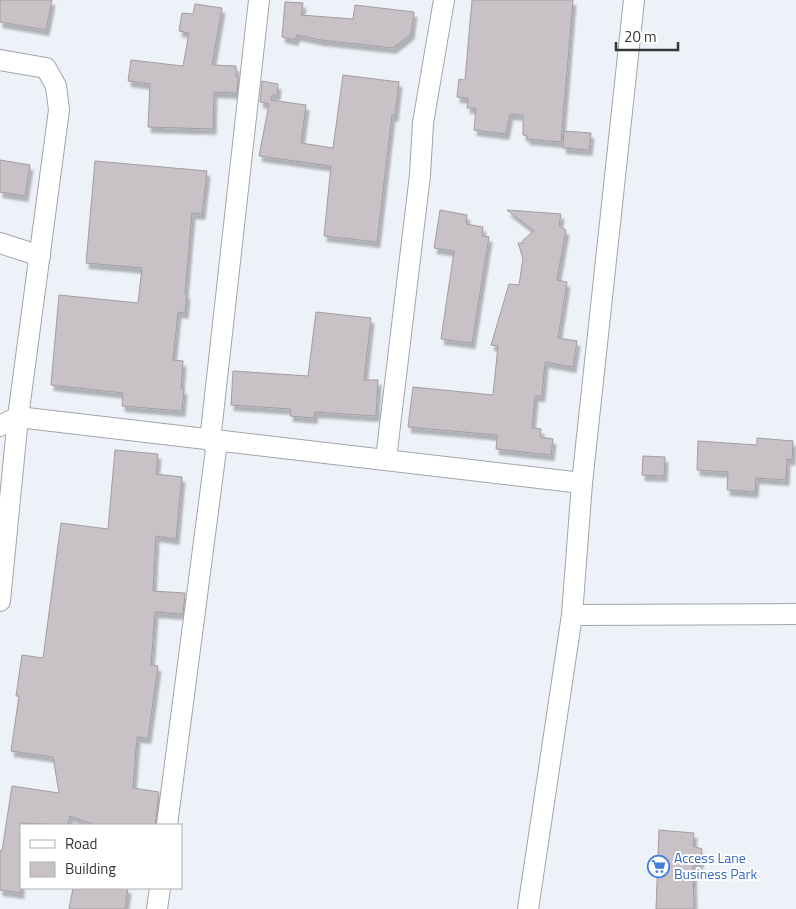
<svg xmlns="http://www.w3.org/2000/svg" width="796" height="909" viewBox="0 0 796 909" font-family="'Titillium Web',sans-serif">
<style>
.building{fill:#c8c1c6;stroke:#a39ca1;filter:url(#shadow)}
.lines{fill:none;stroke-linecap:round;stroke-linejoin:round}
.minor-casing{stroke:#a1a6ab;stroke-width:22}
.minor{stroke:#fff;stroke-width:20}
.labels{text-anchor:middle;stroke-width:4;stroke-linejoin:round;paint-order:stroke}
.shop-label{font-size:14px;fill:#366cbe;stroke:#fff;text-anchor:start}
</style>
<defs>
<filter id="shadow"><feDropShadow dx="3" dy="5.5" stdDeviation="1" flood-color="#0004"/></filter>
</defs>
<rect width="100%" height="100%" fill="#edf1f8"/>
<g class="building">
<polygon points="0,0 52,0 46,30 0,22"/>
<polygon points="472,0 573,0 561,142 527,139 527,136 523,135 523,115 510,114 506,134 474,130 476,108 467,108 468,98 457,97 459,79 465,80"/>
<polygon points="285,2 303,3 301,15 353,19 355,5 414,12 411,34 393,48 321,40 297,35 295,40 282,37"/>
<polygon points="195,4 222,8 212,65 236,66 236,77 238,77 237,93 214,92 213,129 148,127 150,84 128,81 131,60 183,66 189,33 179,31 182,13 193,14"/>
<polygon points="343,75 399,82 395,116 392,115 377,242 324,236 331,166 259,156 269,104 260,102 262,81 278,84 277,95 272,95 271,100 306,105 301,143 333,148"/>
<polygon points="564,131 591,133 589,150 563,148"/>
<polygon points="0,160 30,165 25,196 0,192"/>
<polygon points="95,161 207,171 202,214 192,213 185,294 187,294 185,313 178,312 173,360 183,361 181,389 184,389 182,411 122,406 123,393 51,385 59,295 138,303 142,268 86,263"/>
<polygon points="440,210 467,215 466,224 483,227 482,236 489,237 472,343 441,339 454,251 434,248"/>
<polygon points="507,210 561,214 559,226 566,230 557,280 567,282 558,338 577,341 573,367 545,362 542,396 535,396 532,428 541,429 540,437 553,439 551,455 496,449 497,435 408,427 413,387 493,395 498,346 491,345 509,284 519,285 523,258 518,243 523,243 523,240 534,231"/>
<polygon points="316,312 371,318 364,380 378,380 376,416 315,412 314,418 290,416 291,409 231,405 233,371 308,376"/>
<polygon points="757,438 793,441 792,460 787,459 786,480 756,478 755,492 727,490 728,472 697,470 698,441 757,445"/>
<polygon points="115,450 158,454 156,474 182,477 176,539 156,536 153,591 185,593 183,614 155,612 151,665 158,666 148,738 137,737 133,788 159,792 155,825 95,825 70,816 68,825 21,823 21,893 0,890 0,850 2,851 12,786 59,793 53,757 11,751 19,696 16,696 22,655 43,658 61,523 108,529"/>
<polygon points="643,456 665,457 664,476 642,475"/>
<polygon points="659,830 694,833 693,846 702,849 700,863 693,865 694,909 656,909"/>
<polygon points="73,888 128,888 125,909 69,909"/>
</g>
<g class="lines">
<defs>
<g id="minor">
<polyline points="0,60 46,68 56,86 59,110 18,417 0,601"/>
<polyline points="0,243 40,256"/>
<polyline points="0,426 18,417 582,483"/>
<polyline points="210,441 259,0"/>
<polyline points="386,459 420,175 423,123 444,0"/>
<polyline points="572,615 796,614"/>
<polyline points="167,825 217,442"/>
<polyline points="157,909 160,888"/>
<polyline points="528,909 572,615 582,483 634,0"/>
</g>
</defs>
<use href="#minor" class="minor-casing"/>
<use href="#minor" class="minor"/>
</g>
<defs>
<symbol id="supermarket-ring" viewBox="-11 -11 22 22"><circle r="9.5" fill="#fff" stroke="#3f7fe0" stroke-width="1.5"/><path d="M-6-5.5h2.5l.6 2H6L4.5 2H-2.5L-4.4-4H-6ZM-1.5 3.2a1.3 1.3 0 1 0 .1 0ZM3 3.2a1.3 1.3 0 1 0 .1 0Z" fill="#3f7fe0"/></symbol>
</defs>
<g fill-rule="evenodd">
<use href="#supermarket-ring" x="646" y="854" width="25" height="25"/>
</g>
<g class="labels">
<g class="shop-label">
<text x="674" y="863">Access Lane<tspan x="674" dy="16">Business Park</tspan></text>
</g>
</g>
<rect x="20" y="824" width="162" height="65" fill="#ffffff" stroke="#aeafb0"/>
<rect x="30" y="840" width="25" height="8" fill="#ffffff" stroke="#aeafb0"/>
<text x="65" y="849" font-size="15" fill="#353739">Road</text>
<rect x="30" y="862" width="25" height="15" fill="#c8c1c6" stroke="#aeafb0"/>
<text x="65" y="874" font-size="15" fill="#353739">Building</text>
<path d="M616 42v8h62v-8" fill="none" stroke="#353739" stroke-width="2.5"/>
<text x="624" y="42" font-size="15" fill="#353739" stroke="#ffffff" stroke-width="4" paint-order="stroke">20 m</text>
</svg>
